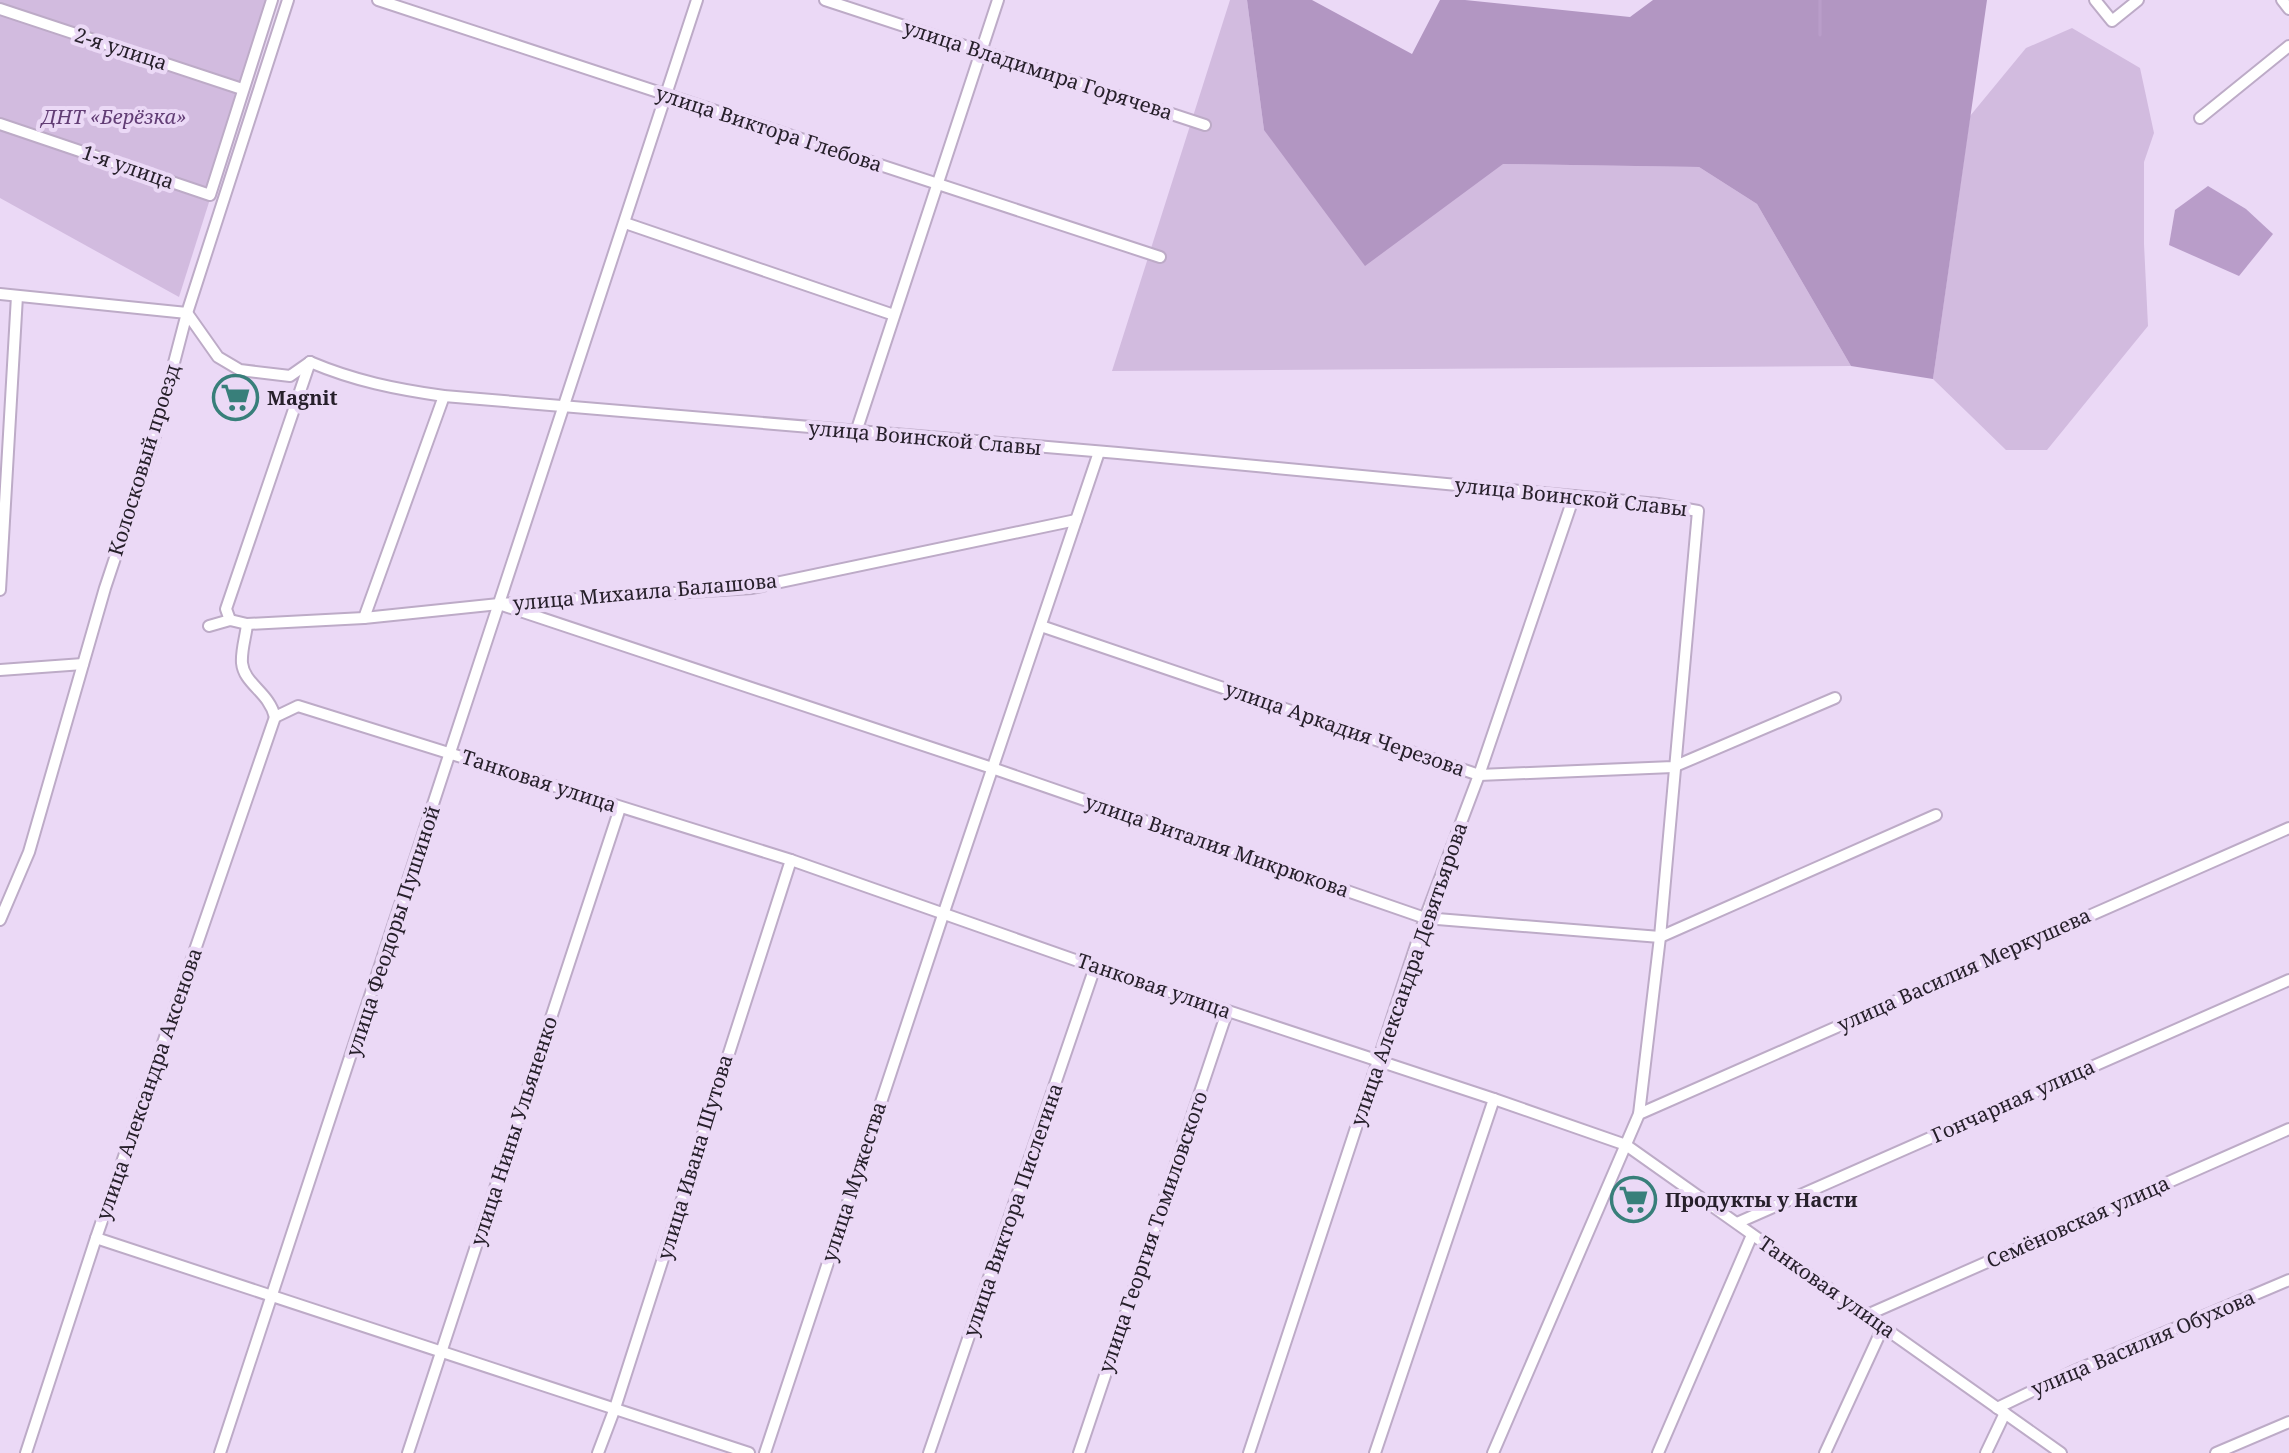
<svg xmlns="http://www.w3.org/2000/svg" width="2289" height="1453" viewBox="0 0 2289 1453" font-family="'Noto Serif',serif">
<style>
.green{fill:#d2bbdf}
.forest{fill:#b296c2}
.water{fill:#b99dc9}
.lines{fill:none;stroke-linecap:round;stroke-linejoin:round}
.stream{stroke:#b99dc9;stroke-width:3}
.minor-casing{stroke:#bdabc7;stroke-width:14}
.minor{stroke:#fff;stroke-width:10}
.labels{text-anchor:middle;stroke-width:8;stroke-linejoin:round;paint-order:stroke}
.street-label{font-size:20px;fill:#27202b;stroke:#ebd9f6}
.park-label{font-size:20px;font-style:italic;fill:#623d75;stroke:#ebd9f6}
.poi-label{font-size:20px;font-weight:bold;fill:#27202b;stroke:#ebd9f6;text-anchor:start}
</style>
<rect width="100%" height="100%" fill="#ebd9f6"/>
<g class="green">
<polygon points="0,0 273,0 179,297 0,198"/>
<polygon points="1230,0 1247,0 1264,130 1503,164 1699,167 1757,204 1851,366 1112,371"/>
<polygon points="2072,28 2140,68 2154,133 2144,162 2144,244 2148,326 2047,450 2006,450 1933,379 1970,116 2026,48"/>
</g>
<polygon class="forest" points="1247,0 1312,0 1412,54 1440,0 1465,0 1630,17 1653,0 1987,0 1933,379 1851,366 1757,204 1699,167 1503,164 1365,266 1264,130"/>
<polygon class="water" points="2208,186 2246,209 2273,234 2239,276 2169,245 2175,210"/>
<g class="lines">
<polyline class="stream" points="1820,0 1820,35"/>
<defs>
<g id="minor">
<polyline points="378,0 1160,257"/>
<polyline points="825,0 1205,125"/>
<polyline points="2095,0 2112,21 2138,0"/>
<polyline points="2282,0 2289,9"/>
<polyline points="0,9 242,89"/>
<polyline points="2200,118 2289,46"/>
<polyline points="0,124 210,195 272,0"/>
<polyline points="625,223 894,315"/>
<polyline points="0,294 187,313"/>
<polyline points="187,313 218,357 240,370 290,376 310,362"/>
<path d="M 310,362 C 355,381 395,389 444,396 L 1118,453 L 1658,504 L 1698,511 L 1660,937 L 1639,1114"/>
<polyline points="856,432 998,0"/>
<polyline points="0,590 17,296"/>
<polyline points="499,604 992,768 1425,918 1660,937 1936,815"/>
<polyline points="364,618 444,396"/>
<polyline points="230,620 226,609 310,362"/>
<path d="M 247,624 C 246,636 241,650 242,663 C 244,684 269,692 275,717 L 298,706 L 791,860 L 1095,967 L 1494,1099 L 1626,1145 L 2061,1453"/>
<polyline points="209,626 230,620 247,624 364,618 499,604 752,588 1076,520"/>
<polyline points="1041,626 1479,775 1673,767 1835,698"/>
<polyline points="0,670 83,664"/>
<polyline points="0,920 29,852 105,588 152,447 187,313 288,0"/>
<polyline points="1737,1223 2289,980"/>
<polyline points="96,1238 749,1453"/>
<polyline points="1867,1315 2289,1129"/>
<polyline points="1997,1408 2072,1372 2289,1280"/>
<polyline points="26,1453 96,1238 275,717"/>
<polyline points="220,1453 697,0"/>
<polyline points="408,1453 620,808"/>
<polyline points="598,1453 615,1408 791,860"/>
<polyline points="765,1453 944,912 1099,452"/>
<polyline points="929,1453 1095,967"/>
<polyline points="1079,1453 1227,1012"/>
<polyline points="1249,1453 1425,918 1479,775 1574,496"/>
<polyline points="1375,1453 1494,1099"/>
<polyline points="1493,1453 1639,1114 2289,828"/>
<polyline points="1658,1453 1752,1235"/>
<polyline points="1825,1453 1883,1327"/>
<polyline points="1986,1453 2005,1413"/>
<polyline points="2216,1453 2289,1422"/>
</g>
</defs>
<use href="#minor" class="minor-casing"/>
<use href="#minor" class="minor"/>
</g>
<defs>
<symbol id="supermarket-ring" viewBox="-11 -11 22 22"><circle r="9.5" fill="#ebd9f6" stroke="#387f7a" stroke-width="1.5"/><path d="M-6-5.5h2.5l.6 2H6L4.5 2H-2.5L-4.4-4H-6ZM-1.5 3.2a1.3 1.3 0 1 0 .1 0ZM3 3.2a1.3 1.3 0 1 0 .1 0Z" fill="#387f7a"/></symbol>
</defs>
<g fill-rule="evenodd">
<use href="#supermarket-ring" x="210" y="372" width="51" height="51"/>
<use href="#supermarket-ring" x="1608" y="1174" width="51" height="51"/>
</g>
<g class="labels">
<g class="street-label">
<text transform="translate(121 49) rotate(18)" y="7">2-я улица</text>
<text transform="translate(1038 70) rotate(18)" y="7">улица Владимира Горячева</text>
<text transform="translate(769 129) rotate(18)" y="7">улица Виктора Глебова</text>
<text transform="translate(128 167) rotate(19)" y="7">1-я улица</text>
<text transform="translate(925 438) rotate(5)" y="7">улица Воинской Славы</text>
<text transform="translate(144 460) rotate(-73)" y="7">Колосковый проезд</text>
<text transform="translate(1571 497) rotate(6)" y="7">улица Воинской Славы</text>
<text transform="translate(645 592) rotate(-5)" y="7">улица Михаила Балашова</text>
<text transform="translate(1345 729) rotate(19)" y="7">улица Аркадия Черезова</text>
<text transform="translate(539 781) rotate(18)" y="7">Танковая улица</text>
<text transform="translate(1217 846) rotate(19)" y="7">улица Виталия Микрюкова</text>
<text transform="translate(393 931) rotate(-72)" y="7">улица Феодоры Пушиной</text>
<text transform="translate(1964 970) rotate(-24)" y="7">улица Василия Меркушева</text>
<text transform="translate(1409 974) rotate(-71)" y="7">улица Александра Девятьярова</text>
<text transform="translate(1154 986) rotate(19)" y="7">Танковая улица</text>
<text transform="translate(149 1084) rotate(-71)" y="7">улица Александра Аксенова</text>
<text transform="translate(2013 1101) rotate(-24)" y="7">Гончарная улица</text>
<text transform="translate(514 1131) rotate(-72)" y="7">улица Нины Ульяненко</text>
<text transform="translate(695 1157) rotate(-73)" y="7">улица Ивана Шутова</text>
<text transform="translate(854 1182) rotate(-72)" y="7">улица Мужества</text>
<text transform="translate(1013 1210) rotate(-71)" y="7">улица Виктора Пислегина</text>
<text transform="translate(2078 1222) rotate(-24)" y="7">Семёновская улица</text>
<text transform="translate(1153 1232) rotate(-71)" y="7">улица Георгия Томиловского</text>
<text transform="translate(1827 1287) rotate(35)" y="7">Танковая улица</text>
<text transform="translate(2143 1343) rotate(-23)" y="7">улица Василия Обухова</text>
</g>
<g class="park-label">
<text x="114" y="124">ДНТ «Берёзка»</text>
</g>
<g class="poi-label">
<text x="267" y="405">Magnit</text>
<text x="1665" y="1207">Продукты у Насти</text>
</g>
</g>
</svg>
